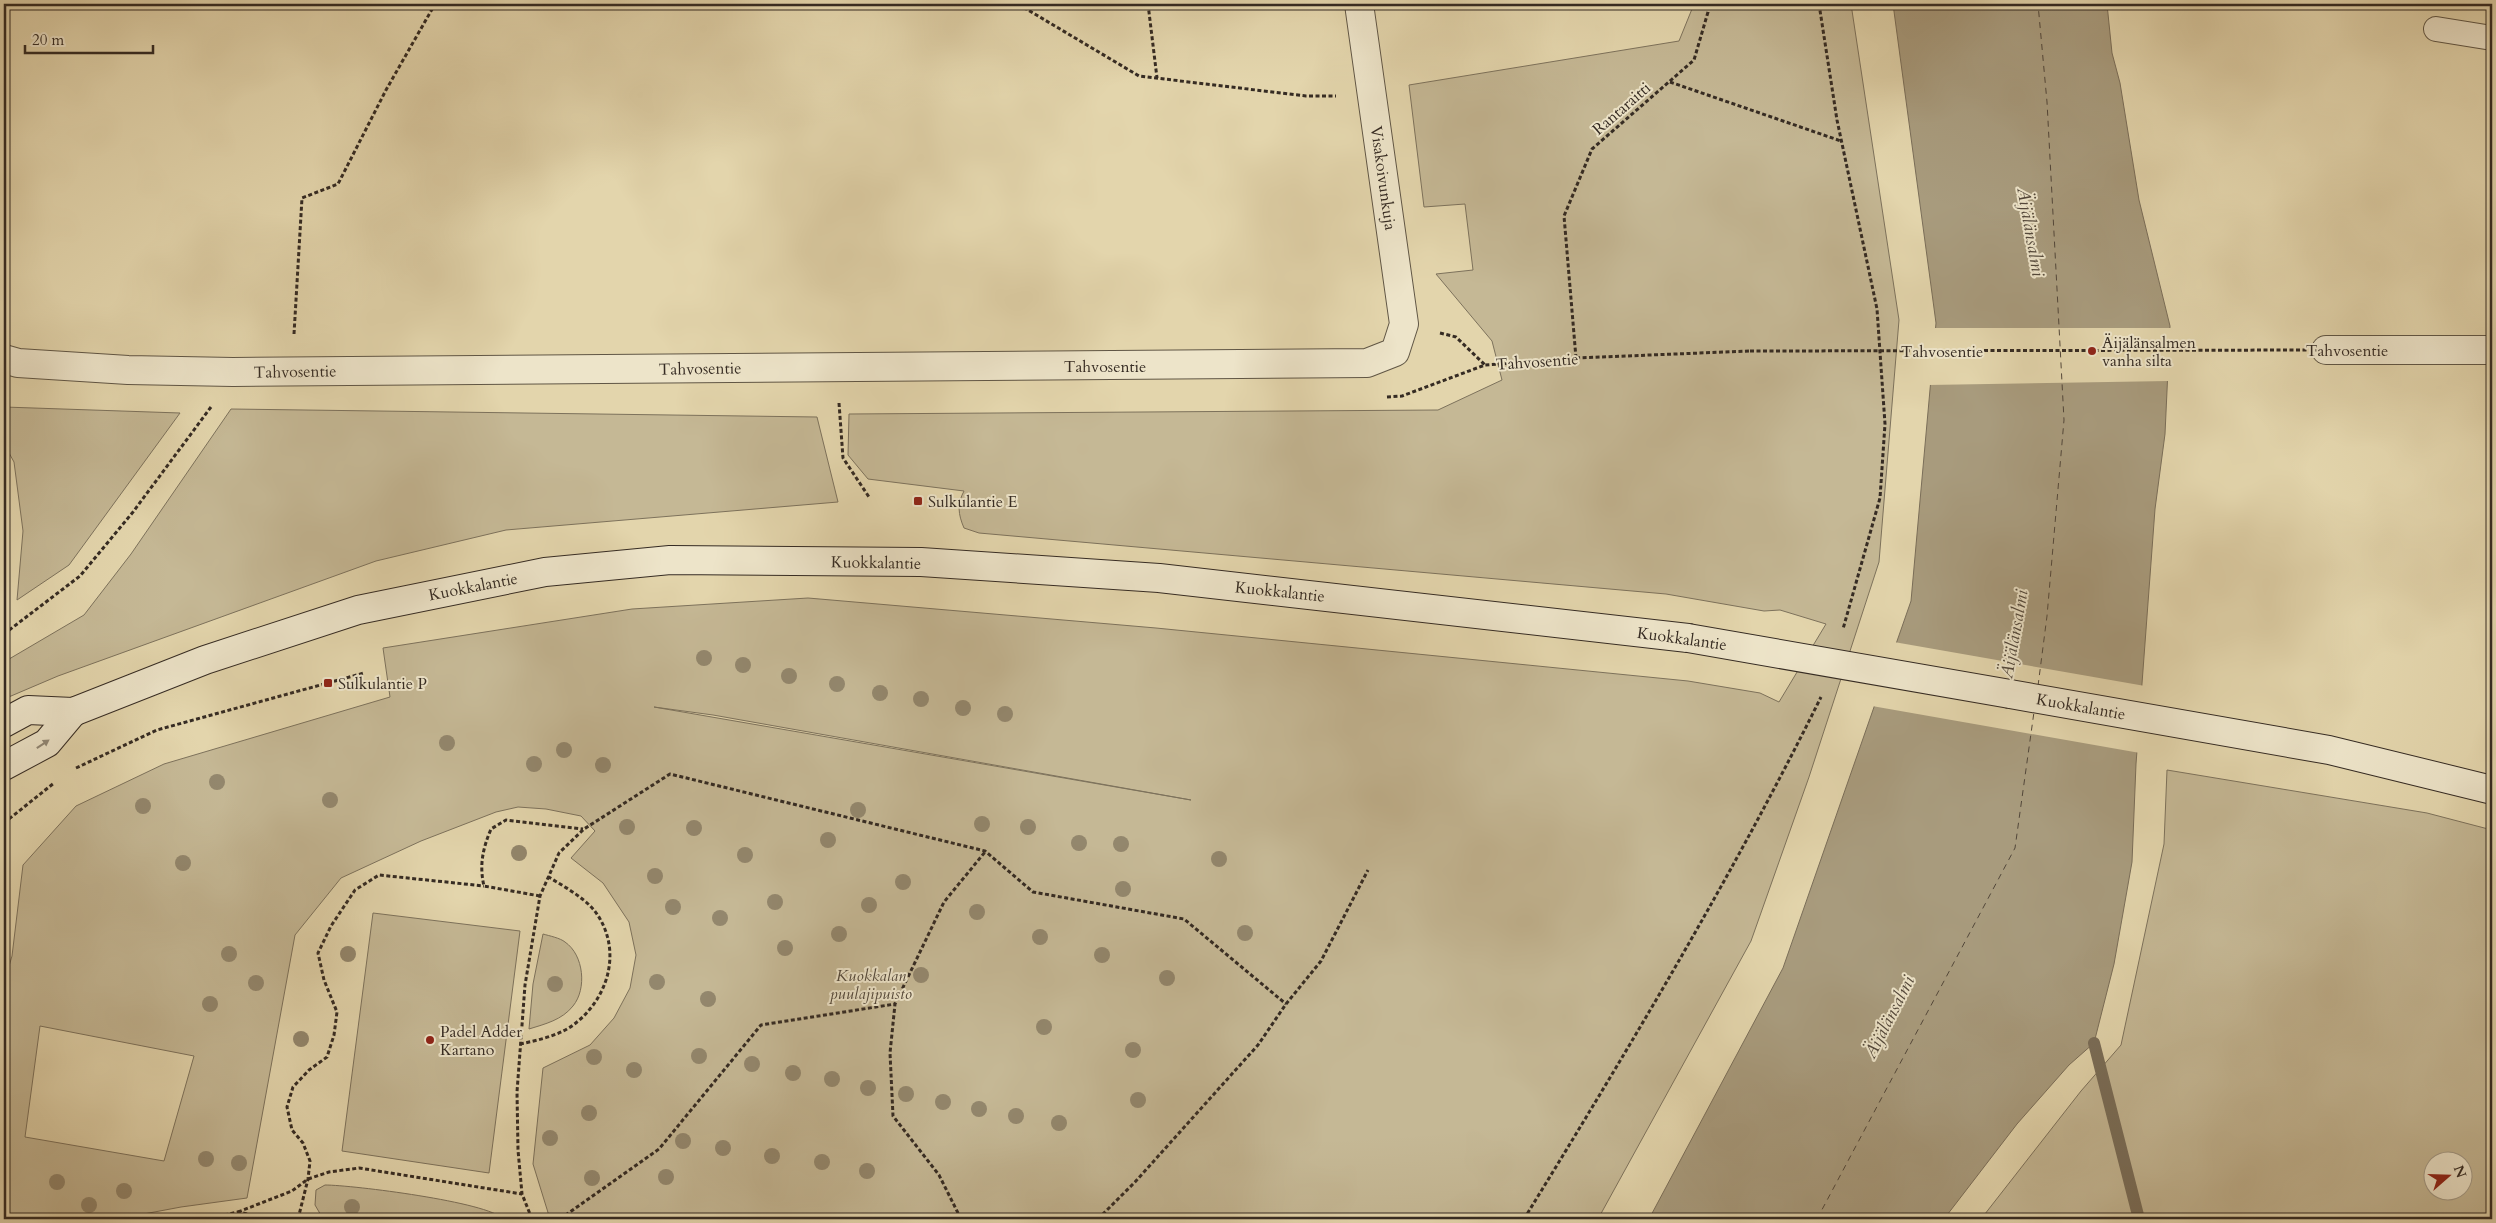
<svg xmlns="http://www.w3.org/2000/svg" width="2496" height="1223" viewBox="0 0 2496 1223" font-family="Cardo,serif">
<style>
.green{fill:#c5b895;stroke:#7d725c;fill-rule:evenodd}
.water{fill:#a89b7d;stroke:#7a6e59}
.pier{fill:#e3d5ac}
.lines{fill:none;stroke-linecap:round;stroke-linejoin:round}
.stream{stroke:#7a6e59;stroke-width:12}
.ferry{stroke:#52473a;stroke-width:1;stroke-dasharray:6 5;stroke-linecap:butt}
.service-casing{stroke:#605645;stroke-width:26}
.minor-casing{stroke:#605645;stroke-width:30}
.secondary-casing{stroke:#352b23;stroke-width:30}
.path{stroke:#352b23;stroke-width:3;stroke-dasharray:4 2.5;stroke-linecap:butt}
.service{stroke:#ede4c9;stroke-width:24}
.minor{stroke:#ede4c9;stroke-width:28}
.secondary{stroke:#ede4c9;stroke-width:28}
.secondary-bridge-casing{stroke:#352b23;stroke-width:30;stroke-linecap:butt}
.path-bridge{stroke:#352b23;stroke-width:3;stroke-dasharray:4 2.5;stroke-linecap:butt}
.secondary-bridge{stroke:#ede4c9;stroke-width:28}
.tree{fill:#93876d}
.oneway{fill:#918876}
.poi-dot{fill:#8f2418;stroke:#ede4c9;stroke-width:2}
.labels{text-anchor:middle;stroke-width:4;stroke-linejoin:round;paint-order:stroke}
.street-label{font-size:16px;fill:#352b23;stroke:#ede4c9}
.poi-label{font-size:16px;fill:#352b23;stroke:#ede4c9;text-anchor:start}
.park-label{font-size:16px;font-style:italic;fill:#52473a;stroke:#ede4c9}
.water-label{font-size:18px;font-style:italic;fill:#52473a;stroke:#ede4c9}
</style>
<rect width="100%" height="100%" fill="#e3d5ac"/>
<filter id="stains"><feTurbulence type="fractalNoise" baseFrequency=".004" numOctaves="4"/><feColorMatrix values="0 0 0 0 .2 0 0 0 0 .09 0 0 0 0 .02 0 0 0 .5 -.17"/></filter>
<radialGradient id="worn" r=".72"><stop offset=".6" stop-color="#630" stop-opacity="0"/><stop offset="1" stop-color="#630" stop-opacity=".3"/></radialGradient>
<g class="green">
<path d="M 1694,4 L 1851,4 L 1899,320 L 1879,562 L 1809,777 L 1751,941 L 1598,1219 L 550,1219 L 533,1164 L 543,1068 L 590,1045 L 614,1018 L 630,988 L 636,955 L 629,922 L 603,883 L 571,858 L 595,831 L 581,816 L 546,809 L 518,807 L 496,812 L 421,841 L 341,878 L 295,935 L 247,1198 L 181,1207 L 117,1219 L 4,1219 L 4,983 L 12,956 L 23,865 L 76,806 L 164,764 L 390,697 L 383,648 L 632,609 L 808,598 L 1156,628 L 1688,681 L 1760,693 L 1779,702 L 1826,624 L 1780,610 L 1764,611 L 1666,594 L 979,533 L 964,528 C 958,514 957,504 964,491 L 868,479 L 848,455 L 849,414 L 1438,410 L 1502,380 L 1492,341 L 1436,274 L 1473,270 L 1465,204 L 1424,207 L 1409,85 L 1679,41 ZM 654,707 L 713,715 L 1191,800 ZM 40,1026 L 194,1056 L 164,1161 L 25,1137 Z"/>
<polygon points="4,407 180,413 69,565 17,600 23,531 14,462 4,444"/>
<polygon points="231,409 817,417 838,502 506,530 376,561 58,676 4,699 4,662 84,615 131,554"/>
<path d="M 2167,770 L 2427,813 L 2492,830 L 2492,1219 L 1981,1219 L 2081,1091 L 2121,1045 L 2164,844 ZM 2434,1160 L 2464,1160 L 2464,1190 L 2434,1190 Z"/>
<polygon points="373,913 520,931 489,1173 342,1151"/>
<path d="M 543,934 C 550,936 560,938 565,942 C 584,955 587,989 573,1006 C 562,1020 545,1024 529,1029 L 533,984 Z"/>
<path d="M 325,1185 C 352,1185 489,1202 503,1219 L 338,1219 L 322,1217 L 315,1205 L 316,1190 Z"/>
</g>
<polygon class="water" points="1893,4 2107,4 2112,53 2120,83 2139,200 2170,326 2165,434 2155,509 2136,764 2132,862 2114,964 2094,1043 2069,1065 2017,1124 1944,1219 1649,1219 1783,968 1911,601 1936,323"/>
<g class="pier">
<polygon points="1933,328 2172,328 2169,381 1928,385"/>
<polygon points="1894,642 2145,686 2140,753 1872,706"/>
</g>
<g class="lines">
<polyline class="stream" points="2094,1043 2139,1219"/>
<g class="ferry">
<polyline points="2038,686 2047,616 2064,420 2047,102 2038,4"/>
<polyline points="1817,1219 2015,848 2034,712"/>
</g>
<defs>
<polyline id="service" points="2436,29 2492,38"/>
<g id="minor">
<polyline points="2326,350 2492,350"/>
<polyline points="4,359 18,363 128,370 233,372 1367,363 1395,352 1404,324 1359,4"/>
</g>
<g id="secondary">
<polyline points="2010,694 2329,750 2492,790"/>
<polyline points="4,723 28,710 73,712 205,660 358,610 545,572 670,560 921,562 1159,578 1688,638"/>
<polyline points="4,766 47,743 73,712"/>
</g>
</defs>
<use href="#service" class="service-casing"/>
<use href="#minor" class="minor-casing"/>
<use href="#secondary" class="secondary-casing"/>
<g class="path">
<polyline points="1018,4 1139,76 1306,96 1336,96"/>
<polyline points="1148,4 1157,78"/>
<polyline points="1819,4 1837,120 1877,309 1885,424 1880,498 1843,629"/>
<polyline points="1670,82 1841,141"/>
<polyline points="1440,333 1456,337 1485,365"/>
<polyline points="294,334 302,198 338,184 386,90 435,4"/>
<polyline points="1576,358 1564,216 1592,149 1694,60 1708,12 1708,4"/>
<polyline points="1387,397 1402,396 1485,365 1576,358 1750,351"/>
<polyline points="839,403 843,458 869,497"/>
<polyline points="4,489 4,506"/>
<polyline points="4,634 80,576 133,512 211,407"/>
<polyline points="76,768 157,730 364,673"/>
<polyline points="4,823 54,783"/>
<path d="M 540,896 L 484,886 C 479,865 483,848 491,829 L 506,820 L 583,829"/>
<path d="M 520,1044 C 539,1040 562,1035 577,1022 C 611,994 622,946 594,910 C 582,896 563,886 547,876"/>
<polyline points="238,1212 292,1191 308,1179 329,1172 359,1168 522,1194"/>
<polyline points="205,1219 238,1212 272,1219"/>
<polyline points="298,1219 308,1179 310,1161 303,1143 292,1130 287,1107 293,1087 309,1070 327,1057 334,1035 337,1012 324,980 318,953 331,926 355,890 379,875 484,886"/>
<polyline points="532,1219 522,1194 518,1150 517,1092 525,985 540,896 559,853 584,829 670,774 985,851 1033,892 1184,919 1286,1004"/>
<polyline points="560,1219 659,1149 761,1025 895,1004"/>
<polyline points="961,1219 939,1175 893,1116 890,1053 895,1004 944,902 985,852"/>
<polyline points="1098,1219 1135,1182 1258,1045 1286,1004 1321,961 1368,870"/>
<path d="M 1524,1219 C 1629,1048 1732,877 1821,697"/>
</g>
<use href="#service" class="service"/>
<use href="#minor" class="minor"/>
<use href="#secondary" class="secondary"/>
<defs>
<polyline id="secondary-bridge" points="1688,638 2010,694"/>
</defs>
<use href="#secondary-bridge" class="secondary-bridge-casing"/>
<polyline class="path-bridge" points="1750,351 2326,350"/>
<use href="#secondary-bridge" class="secondary-bridge"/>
</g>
<g class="tree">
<circle cx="704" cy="658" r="8"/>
<circle cx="743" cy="665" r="8"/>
<circle cx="789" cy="676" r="8"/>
<circle cx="837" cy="684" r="8"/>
<circle cx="880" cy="693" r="8"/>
<circle cx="921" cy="699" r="8"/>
<circle cx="963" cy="708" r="8"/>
<circle cx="1005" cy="714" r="8"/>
<circle cx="447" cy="743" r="8"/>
<circle cx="564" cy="750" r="8"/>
<circle cx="534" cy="764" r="8"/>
<circle cx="603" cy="765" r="8"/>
<circle cx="217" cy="782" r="8"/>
<circle cx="330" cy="800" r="8"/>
<circle cx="143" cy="806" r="8"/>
<circle cx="858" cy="810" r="8"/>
<circle cx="982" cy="824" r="8"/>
<circle cx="627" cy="827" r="8"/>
<circle cx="1028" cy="827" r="8"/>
<circle cx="694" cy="828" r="8"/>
<circle cx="828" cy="840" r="8"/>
<circle cx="1079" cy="843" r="8"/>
<circle cx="1121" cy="844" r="8"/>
<circle cx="519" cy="853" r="8"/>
<circle cx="745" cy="855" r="8"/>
<circle cx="1219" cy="859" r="8"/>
<circle cx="183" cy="863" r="8"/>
<circle cx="655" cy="876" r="8"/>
<circle cx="903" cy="882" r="8"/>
<circle cx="1123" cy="889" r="8"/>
<circle cx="775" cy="902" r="8"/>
<circle cx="869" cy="905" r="8"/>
<circle cx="673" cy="907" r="8"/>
<circle cx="977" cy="912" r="8"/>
<circle cx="720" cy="918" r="8"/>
<circle cx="1245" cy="933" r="8"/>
<circle cx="839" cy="934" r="8"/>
<circle cx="1040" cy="937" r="8"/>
<circle cx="785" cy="948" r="8"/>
<circle cx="229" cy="954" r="8"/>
<circle cx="348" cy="954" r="8"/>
<circle cx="1102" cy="955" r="8"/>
<circle cx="921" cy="975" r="8"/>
<circle cx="1167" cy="978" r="8"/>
<circle cx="657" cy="982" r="8"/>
<circle cx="256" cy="983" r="8"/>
<circle cx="555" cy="984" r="8"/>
<circle cx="708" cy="999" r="8"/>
<circle cx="210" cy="1004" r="8"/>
<circle cx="1044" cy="1027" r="8"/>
<circle cx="301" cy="1039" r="8"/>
<circle cx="1133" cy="1050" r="8"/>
<circle cx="699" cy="1056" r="8"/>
<circle cx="594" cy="1057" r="8"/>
<circle cx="752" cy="1064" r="8"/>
<circle cx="634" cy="1070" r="8"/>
<circle cx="793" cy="1073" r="8"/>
<circle cx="832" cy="1079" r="8"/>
<circle cx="868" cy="1088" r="8"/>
<circle cx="906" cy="1094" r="8"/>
<circle cx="1138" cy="1100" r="8"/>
<circle cx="943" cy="1102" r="8"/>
<circle cx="979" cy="1109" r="8"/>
<circle cx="589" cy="1113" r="8"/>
<circle cx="1016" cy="1116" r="8"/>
<circle cx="1059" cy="1123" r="8"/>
<circle cx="550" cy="1138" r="8"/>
<circle cx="683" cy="1141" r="8"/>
<circle cx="723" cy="1148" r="8"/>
<circle cx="772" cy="1156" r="8"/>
<circle cx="206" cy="1159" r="8"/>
<circle cx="822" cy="1162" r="8"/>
<circle cx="239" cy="1163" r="8"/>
<circle cx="867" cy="1171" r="8"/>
<circle cx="666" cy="1177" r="8"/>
<circle cx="592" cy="1178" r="8"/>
<circle cx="57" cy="1182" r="8"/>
<circle cx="124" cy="1191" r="8"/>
<circle cx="89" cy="1205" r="8"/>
<circle cx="352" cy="1207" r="8"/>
</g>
<defs><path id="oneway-solid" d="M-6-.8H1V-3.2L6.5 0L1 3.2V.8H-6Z" transform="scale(1.25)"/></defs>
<use class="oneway" href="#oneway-solid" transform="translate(43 744) rotate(-34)"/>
<g class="poi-dot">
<circle cx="2092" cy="351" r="5"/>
<rect x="913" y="496" width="10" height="10" rx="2.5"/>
<rect x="323" y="678" width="10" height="10" rx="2.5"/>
<circle cx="430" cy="1040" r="5"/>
</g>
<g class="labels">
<g class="street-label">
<text transform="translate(1621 108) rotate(-41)" y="6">Rantaraitti</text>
<text transform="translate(1384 178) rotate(82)" y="6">Visakoivunkuja</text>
<text x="2347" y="356">Tahvosentie</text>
<text x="1942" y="357">Tahvosentie</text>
<text transform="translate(1537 361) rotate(-4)" y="6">Tahvosentie</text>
<text x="1105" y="372">Tahvosentie</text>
<text transform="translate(700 368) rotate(-1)" y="6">Tahvosentie</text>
<text transform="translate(295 371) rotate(-1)" y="6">Tahvosentie</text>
<text transform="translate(876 562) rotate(1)" y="6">Kuokkalantie</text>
<text transform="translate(473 586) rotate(-11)" y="6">Kuokkalantie</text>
<text transform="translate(1280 591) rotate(6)" y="6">Kuokkalantie</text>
<text transform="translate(1682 638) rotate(8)" y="6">Kuokkalantie</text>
<text transform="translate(2081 706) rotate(10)" y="6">Kuokkalantie</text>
</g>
<g class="poi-label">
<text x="2102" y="348">Äijälänsalmen<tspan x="2102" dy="18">vanha silta</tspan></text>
<text x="928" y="507">Sulkulantie E</text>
<text x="338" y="689">Sulkulantie P</text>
<text x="440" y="1037">Padel Adder<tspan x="440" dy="18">Kartano</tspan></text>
</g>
<g class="park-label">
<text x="871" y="981">Kuokkalan<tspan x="871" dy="18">puulajipuisto</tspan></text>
</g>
<g class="water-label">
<text transform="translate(2031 232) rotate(80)" y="6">Äijälänsalmi</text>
<text transform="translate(2014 634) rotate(-80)" y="6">Äijälänsalmi</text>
<text transform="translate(1889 1017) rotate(-63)" y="6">Äijälänsalmi</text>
</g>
</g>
<rect width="2496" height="1223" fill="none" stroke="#e3d5ac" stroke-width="20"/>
<rect x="5" y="5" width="2486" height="1213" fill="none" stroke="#352b23" stroke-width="2.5"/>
<rect x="10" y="10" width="2476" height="1203" fill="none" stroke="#352b23"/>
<g transform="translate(2448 1176) rotate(70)"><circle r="24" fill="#ede4c9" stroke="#a39a87"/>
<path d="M0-4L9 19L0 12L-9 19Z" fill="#8f2418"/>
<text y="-8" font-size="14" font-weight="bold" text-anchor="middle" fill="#352b23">N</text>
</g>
<path d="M25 45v8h128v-8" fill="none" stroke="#352b23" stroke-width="2.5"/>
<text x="32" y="45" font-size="15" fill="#352b23" stroke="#ede4c9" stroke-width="4" paint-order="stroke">20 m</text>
<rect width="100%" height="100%" filter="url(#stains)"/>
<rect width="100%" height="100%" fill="url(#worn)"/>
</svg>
